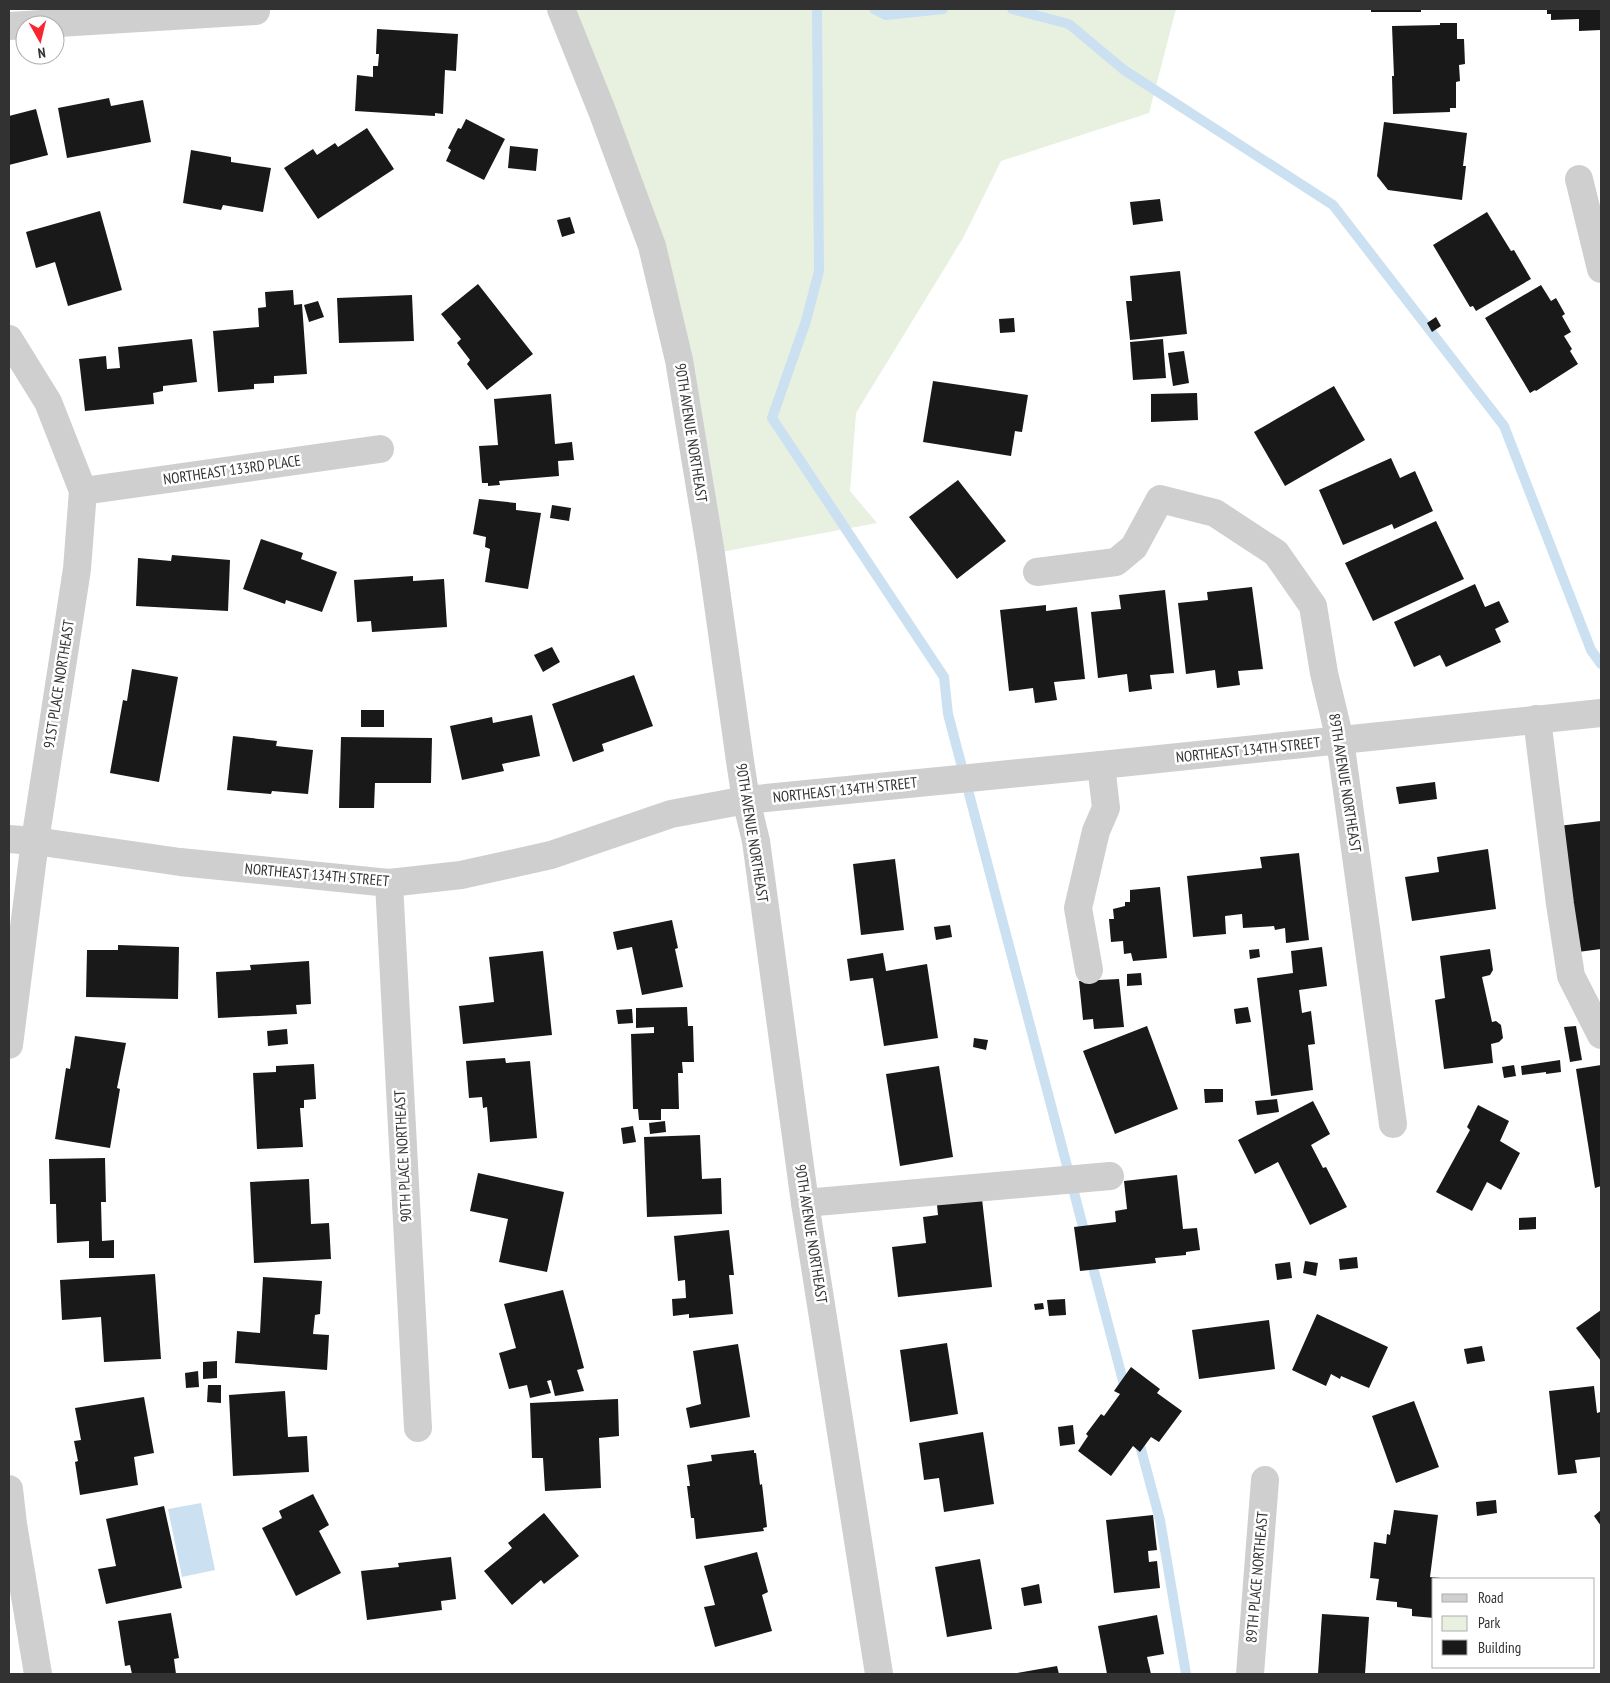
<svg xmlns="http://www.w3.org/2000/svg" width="1610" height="1683" viewBox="0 0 1610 1683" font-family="'PT Sans Narrow',sans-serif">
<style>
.green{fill:#e8f0e0}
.water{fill:#cbe1f1}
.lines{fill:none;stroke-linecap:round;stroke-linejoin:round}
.stream{stroke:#cbe1f1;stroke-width:10}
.building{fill:#191919}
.minor{stroke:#cfcfcf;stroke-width:28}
.labels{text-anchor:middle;stroke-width:5;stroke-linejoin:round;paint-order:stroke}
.street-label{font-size:15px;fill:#323232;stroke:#fff}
</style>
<rect width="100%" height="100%" fill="#fff"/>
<polygon class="green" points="561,9 1176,9 1149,113 1001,161 963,238 856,413 850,491 877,523 711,554 679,360"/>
<polygon class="water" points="201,1503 215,1570 182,1577 168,1509"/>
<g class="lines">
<g class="stream">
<polyline points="817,9 819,271 806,321 772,418 944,677 948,714 1086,1238"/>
<polyline points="874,9 886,15 943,9"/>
<polyline points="1012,9 1069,24 1124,70 1333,205 1504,426 1591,650 1601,664"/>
<polyline points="1090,1256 1126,1392"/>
<polyline points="1138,1438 1160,1520 1186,1674"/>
</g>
</g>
<g class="building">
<rect x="1371" y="9" width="50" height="3"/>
<polygon points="1547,9 1601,9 1601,30 1579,31 1579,19 1551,20 1551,14 1547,14"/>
<polygon points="1440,23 1457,23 1457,39 1464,39 1465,64 1459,65 1460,81 1456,82 1456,108 1450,108 1450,112 1393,114 1392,76 1394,76 1392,26 1440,25"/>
<polygon points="377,29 458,34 456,71 445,70 443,114 435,113 435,116 355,111 357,75 373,77 373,66 378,66 379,54 376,54"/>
<polygon points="109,98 111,106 143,100 151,142 67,158 58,108"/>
<polygon points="36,109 48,155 9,165 9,116"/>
<polygon points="466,119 505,139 484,180 446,161 451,150 448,148 458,128 461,129"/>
<polygon points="1384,122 1467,133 1463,166 1466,166 1462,200 1388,190 1377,176"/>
<polygon points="367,128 394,169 318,219 284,168 313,149 317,155 335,143 338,147"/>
<polygon points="510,146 538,149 536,171 508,168"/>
<polygon points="191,150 231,157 231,162 271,168 263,212 223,205 221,210 183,203"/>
<polygon points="1160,199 1163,221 1133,225 1130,202"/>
<polygon points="100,211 122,290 68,306 55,262 36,268 26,232"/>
<polygon points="1487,212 1511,251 1514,250 1531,279 1476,311 1473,306 1470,307 1433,245"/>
<polygon points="570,217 575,233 562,237 557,220"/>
<polygon points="1180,271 1187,334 1130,340 1126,301 1132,301 1130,276"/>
<polygon points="478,284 533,354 487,390 467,364 470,360 457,343 461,339 441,314"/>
<polygon points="1541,285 1551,301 1556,298 1565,314 1562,316 1571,332 1564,336 1572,349 1570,351 1578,364 1536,391 1535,390 1530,393 1485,318"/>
<polygon points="293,290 294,305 302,304 307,374 274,376 274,383 254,384 254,389 218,392 213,331 259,327 258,308 266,307 265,292"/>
<polygon points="412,295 414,341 339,343 337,298"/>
<polygon points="318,301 324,317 309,322 304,305"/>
<polygon points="1436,317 1441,326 1432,332 1427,323"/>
<polygon points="1014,318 1015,332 1000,333 999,319"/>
<polygon points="192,339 197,382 163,386 163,391 153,393 154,404 85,411 79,359 106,356 107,369 120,368 118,347"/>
<polygon points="1163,339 1166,378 1133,380 1130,342"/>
<polygon points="1184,351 1189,383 1173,386 1168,353"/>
<polygon points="933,381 1028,395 1022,432 1015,431 1011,456 923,442"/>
<polygon points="1334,386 1365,440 1285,486 1254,432"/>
<polygon points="1197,393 1198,420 1151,422 1151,394"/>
<polygon points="551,394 555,444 572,442 574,460 558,461 559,476 499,481 500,485 488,486 488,483 482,483 479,446 498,445 494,399"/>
<polygon points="1391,458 1400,478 1415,471 1433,511 1394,529 1392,524 1343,545 1319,490"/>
<polygon points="958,480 1006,541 957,579 909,517"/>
<polygon points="479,499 516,503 516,510 541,513 528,589 485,582 490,549 485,547 486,537 473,534"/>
<polygon points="552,505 571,508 569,521 550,518"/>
<polygon points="1436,521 1464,579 1373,621 1345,563"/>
<polygon points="261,539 303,553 301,559 337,572 322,612 286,600 285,604 243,589"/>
<polygon points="172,555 230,560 228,611 136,606 138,558 171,561"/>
<polygon points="413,576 413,581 444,579 447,627 372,632 371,621 357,622 354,580"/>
<polygon points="1475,584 1485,607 1499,601 1509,622 1495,629 1501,642 1446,667 1440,655 1414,667 1394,622"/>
<polygon points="1252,587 1263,669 1238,671 1240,685 1217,688 1215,670 1186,674 1178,603 1208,600 1207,592"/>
<polygon points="1165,590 1174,673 1150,675 1152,689 1129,692 1127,674 1098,678 1091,612 1121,609 1119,595"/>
<polygon points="1046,605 1046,611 1077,607 1085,679 1054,682 1057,700 1035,703 1033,688 1009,691 1000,610"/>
<polygon points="552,647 560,662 543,672 534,655"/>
<polygon points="132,669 178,677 159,782 110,773 123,700 127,701"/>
<polygon points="634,675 653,726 602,744 604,751 573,762 552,704"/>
<rect x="361" y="710" width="23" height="17"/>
<polygon points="532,715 540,756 502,764 504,771 462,780 450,726 492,717 493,723"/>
<polygon points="233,736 277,741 276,746 313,750 308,794 272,791 271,794 227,790"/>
<polygon points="341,737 432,738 431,783 375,783 374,808 339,808"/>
<polygon points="1435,782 1437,799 1399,804 1396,787"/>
<polygon points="1601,821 1601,949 1578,952 1558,826"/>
<polygon points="1488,849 1496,909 1412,921 1405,877 1439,872 1437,857"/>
<polygon points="1299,853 1309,940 1286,943 1285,928 1275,930 1274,926 1243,928 1242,914 1225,916 1226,934 1193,937 1187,876 1262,868 1260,857"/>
<polygon points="895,859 904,930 861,935 853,864"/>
<polygon points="1160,887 1167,958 1133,961 1131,953 1124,954 1123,941 1111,942 1109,919 1114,919 1113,909 1125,906 1125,902 1130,902 1130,890"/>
<polygon points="672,920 678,948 675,949 683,987 642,995 632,947 617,950 613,932"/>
<polygon points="950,925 952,937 936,940 934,927"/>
<polygon points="118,945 179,947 178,999 86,997 87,950 118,950"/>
<polygon points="1322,947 1327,986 1299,990 1302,1013 1311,1011 1315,1044 1308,1045 1313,1090 1271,1096 1257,978 1293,973 1291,951"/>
<polygon points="1259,949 1260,957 1250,959 1249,950"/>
<polygon points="1490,949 1493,970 1490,975 1482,977 1492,1022 1496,1021 1501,1025 1503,1038 1499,1042 1491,1044 1493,1063 1444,1069 1435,1000 1445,998 1440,956"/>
<polygon points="543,951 552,1035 463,1044 459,1006 494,1002 489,957"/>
<polygon points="883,953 886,971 927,964 938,1038 884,1046 873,978 850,981 847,959"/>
<polygon points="309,961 311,1004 296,1005 297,1014 218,1018 216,972 251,970 250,965"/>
<polygon points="1141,973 1142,985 1127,986 1127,974"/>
<polygon points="1119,979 1124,1027 1094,1029 1093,1019 1083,1020 1079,981"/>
<polygon points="687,1007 688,1026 693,1026 694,1062 682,1062 683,1073 678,1073 679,1109 661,1109 661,1120 639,1120 638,1109 633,1109 631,1034 654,1033 654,1027 636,1028 636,1008"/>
<polygon points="1248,1007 1251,1022 1236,1024 1234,1009"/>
<polygon points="632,1009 633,1023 618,1024 616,1010"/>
<polygon points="1147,1026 1178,1109 1115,1134 1083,1051"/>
<polygon points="1576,1026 1582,1060 1570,1062 1564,1027"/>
<polygon points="287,1029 288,1044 268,1046 267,1031"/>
<polygon points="75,1036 126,1043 117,1088 120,1089 110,1148 55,1139 66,1068 70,1069"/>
<polygon points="974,1038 988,1040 986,1050 973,1047"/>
<polygon points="505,1058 506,1063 530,1061 537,1138 490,1142 487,1107 483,1108 482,1097 469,1098 466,1061"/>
<polygon points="1560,1060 1561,1072 1546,1074 1546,1072 1522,1075 1521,1066"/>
<polygon points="314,1064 316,1099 304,1100 304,1108 300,1108 303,1147 257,1149 253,1073 276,1072 276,1066"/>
<polygon points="1514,1065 1516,1076 1504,1078 1502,1067"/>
<polygon points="1601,1065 1601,1186 1595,1188 1576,1069"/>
<polygon points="939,1066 953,1157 900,1166 886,1074"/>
<polygon points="1204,1089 1223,1089 1223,1102 1205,1103"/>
<polygon points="1277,1099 1279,1112 1257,1115 1255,1101"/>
<polygon points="1313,1101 1330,1134 1311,1145 1323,1168 1326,1167 1347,1207 1310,1225 1278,1162 1255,1174 1238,1140"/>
<polygon points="1478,1105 1509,1121 1500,1141 1520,1153 1501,1190 1487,1182 1472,1211 1436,1192 1470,1130 1467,1127"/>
<polygon points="665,1121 666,1132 650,1134 649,1123"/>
<polygon points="633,1126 636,1142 623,1144 621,1128"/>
<polygon points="700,1135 702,1179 721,1178 722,1214 647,1217 644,1137"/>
<polygon points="105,1158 106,1202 101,1202 102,1241 114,1240 114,1258 89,1258 89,1241 57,1243 56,1204 50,1204 49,1159"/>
<polygon points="478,1173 564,1192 547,1272 499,1262 508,1219 470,1211"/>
<polygon points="1177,1175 1183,1229 1197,1228 1200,1250 1186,1252 1186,1255 1155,1258 1156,1263 1080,1271 1074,1227 1116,1222 1115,1211 1127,1209 1124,1181"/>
<polygon points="309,1179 311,1224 329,1223 331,1259 254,1263 250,1182"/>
<polygon points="981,1190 992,1287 898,1297 892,1247 926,1243 923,1217 938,1215 936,1195"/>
<polygon points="1536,1217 1536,1229 1519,1230 1519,1218"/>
<polygon points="729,1230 734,1275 729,1275 733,1314 689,1318 689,1314 673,1316 672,1299 686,1298 685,1280 678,1281 674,1236"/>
<polygon points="1357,1257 1358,1268 1340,1270 1339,1259"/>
<polygon points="1305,1261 1318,1263 1316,1276 1303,1273"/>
<polygon points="1290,1262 1292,1278 1277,1280 1275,1264"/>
<polygon points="155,1274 161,1359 104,1362 101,1317 62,1320 60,1280"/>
<polygon points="263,1277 322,1281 320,1314 315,1315 313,1334 329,1335 327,1370 235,1363 237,1331 260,1333"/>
<polygon points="563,1290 584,1368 577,1370 584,1391 555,1396 551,1380 547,1381 551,1393 530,1398 527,1385 509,1389 499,1353 516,1348 504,1304"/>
<polygon points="1065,1299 1066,1315 1049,1316 1047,1300"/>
<polygon points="1043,1303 1044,1309 1035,1310 1034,1304"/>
<polygon points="1601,1310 1601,1361 1576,1328"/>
<polygon points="1317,1314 1388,1347 1369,1388 1341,1376 1340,1379 1331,1374 1326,1386 1292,1370"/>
<polygon points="1269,1320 1275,1369 1199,1379 1192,1330"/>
<polygon points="947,1343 958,1414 910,1422 900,1350"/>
<polygon points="738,1344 750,1417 690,1428 686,1408 701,1404 693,1351"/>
<polygon points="1482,1346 1485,1361 1467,1364 1464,1349"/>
<polygon points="217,1361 217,1378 203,1379 203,1362"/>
<polygon points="1131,1367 1160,1389 1157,1393 1182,1411 1159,1442 1151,1437 1140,1452 1133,1446 1111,1476 1078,1451 1088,1436 1086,1434 1101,1414 1104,1416 1120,1394 1114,1391"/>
<polygon points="198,1371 199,1387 186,1388 185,1373"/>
<polygon points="208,1385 221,1385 221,1403 207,1402"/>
<polygon points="1594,1386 1597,1413 1600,1412 1601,1457 1575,1460 1577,1473 1558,1475 1549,1391"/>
<polygon points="285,1391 288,1437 307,1436 309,1472 233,1476 229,1395"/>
<polygon points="144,1397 154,1453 134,1457 138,1485 80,1495 75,1462 78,1461 74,1441 81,1440 75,1408"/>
<polygon points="618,1399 619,1436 599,1438 601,1488 545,1491 543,1458 532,1458 530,1403"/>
<polygon points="1414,1401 1439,1467 1396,1483 1372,1416"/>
<polygon points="1073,1425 1075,1444 1060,1446 1058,1427"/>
<polygon points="983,1432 994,1504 944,1512 939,1478 924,1480 919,1443"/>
<polygon points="754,1450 754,1453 756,1453 760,1485 762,1484 767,1527 763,1528 764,1531 696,1539 694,1518 691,1518 687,1486 690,1486 687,1465 712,1461 711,1455"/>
<polygon points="313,1494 329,1525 319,1531 341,1573 296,1596 262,1528 282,1518 279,1511"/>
<polygon points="1496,1500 1497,1513 1477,1516 1476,1502"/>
<polygon points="164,1506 182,1588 106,1604 98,1569 116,1566 106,1519"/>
<polygon points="1394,1510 1438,1515 1430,1577 1441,1578 1434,1579 1434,1618 1412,1616 1412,1609 1397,1607 1397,1602 1376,1600 1379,1579 1370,1578 1374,1542 1386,1544 1387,1534 1390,1535"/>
<polygon points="1601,1510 1601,1526 1594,1516"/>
<polygon points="544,1513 579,1556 544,1584 541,1580 512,1605 484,1571 512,1548 508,1543"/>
<polygon points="1153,1515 1157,1550 1148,1551 1149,1562 1157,1561 1160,1588 1114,1593 1106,1520"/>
<polygon points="757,1552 768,1592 762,1595 772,1631 715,1647 704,1607 715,1605 704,1566"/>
<polygon points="451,1557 456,1599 441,1601 442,1610 367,1620 361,1571 399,1567 398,1563"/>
<polygon points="980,1559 992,1629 947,1637 935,1567"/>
<polygon points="1039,1584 1042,1603 1024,1606 1021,1588"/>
<polygon points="171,1613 179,1658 174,1659 176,1674 132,1674 130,1665 125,1666 118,1621"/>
<polygon points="1322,1614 1369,1617 1365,1674 1318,1674"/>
<polygon points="1157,1615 1164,1654 1147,1657 1151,1674 1107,1674 1098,1626"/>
<polygon points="1057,1666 1059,1674 1018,1674 1017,1673"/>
</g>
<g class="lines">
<g class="minor">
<polyline points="561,9 602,111 652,246 679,360 711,554 740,761 746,800 756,841 805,1203 879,1674"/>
<polyline points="9,26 256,11"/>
<polyline points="1579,179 1601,269"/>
<polyline points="9,339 48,402 83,491 77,569 35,841 9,1045"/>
<polyline points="83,491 380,449"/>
<polyline points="1037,572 1116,562 1134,547 1160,499 1215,513 1276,553 1313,606 1324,673 1340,740 1393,1124"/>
<polyline points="1537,719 1560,904 1571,976 1601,1035"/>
<polyline points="9,839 35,841 180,862 389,883 461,875 551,855 671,814 746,800 1101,765 1601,713"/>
<polyline points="389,883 418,1428"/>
<polyline points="1089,970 1078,908 1096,831 1106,808 1101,765"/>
<polyline points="805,1203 1110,1176"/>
<polyline points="9,1489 13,1524 38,1674"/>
<polyline points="1250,1674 1265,1480"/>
</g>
</g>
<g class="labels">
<g class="street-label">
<text transform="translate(691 433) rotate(81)" y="5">90TH AVENUE NORTHEAST</text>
<text transform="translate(232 470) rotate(-8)" y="5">NORTHEAST 133RD PLACE</text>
<text transform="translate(59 684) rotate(-81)" y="5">91ST PLACE NORTHEAST</text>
<text transform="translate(1248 750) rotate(-6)" y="5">NORTHEAST 134TH STREET</text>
<text transform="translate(1345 783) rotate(81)" y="5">89TH AVENUE NORTHEAST</text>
<text transform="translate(845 790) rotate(-6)" y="5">NORTHEAST 134TH STREET</text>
<text transform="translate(752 833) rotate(81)" y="5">90TH AVENUE NORTHEAST</text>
<text transform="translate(317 875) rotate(5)" y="5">NORTHEAST 134TH STREET</text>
<text transform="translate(403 1156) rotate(-93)" y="5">90TH PLACE NORTHEAST</text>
<text transform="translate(811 1234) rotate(81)" y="5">90TH AVENUE NORTHEAST</text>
<text transform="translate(1257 1577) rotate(-85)" y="5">89TH PLACE NORTHEAST</text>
</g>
</g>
<rect width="1610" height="1683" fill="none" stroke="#323232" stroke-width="20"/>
<rect x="1432" y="1578" width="162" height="90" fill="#ffffff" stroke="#adadad"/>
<rect x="1442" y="1594" width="25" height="8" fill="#cfcfcf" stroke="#adadad"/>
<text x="1478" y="1603" font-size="15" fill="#323232">Road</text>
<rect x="1442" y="1616" width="25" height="15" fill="#e8f0e0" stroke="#adadad"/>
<text x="1478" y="1628" font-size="15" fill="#323232">Park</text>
<rect x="1442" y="1640" width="25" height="15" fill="#191919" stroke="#adadad"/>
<text x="1478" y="1653" font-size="15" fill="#323232">Building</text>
<g transform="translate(40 40) rotate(172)"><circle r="24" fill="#ffffff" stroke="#adadad"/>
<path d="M0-4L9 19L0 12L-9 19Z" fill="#f72631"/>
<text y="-8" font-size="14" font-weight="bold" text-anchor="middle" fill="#323232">N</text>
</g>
</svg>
